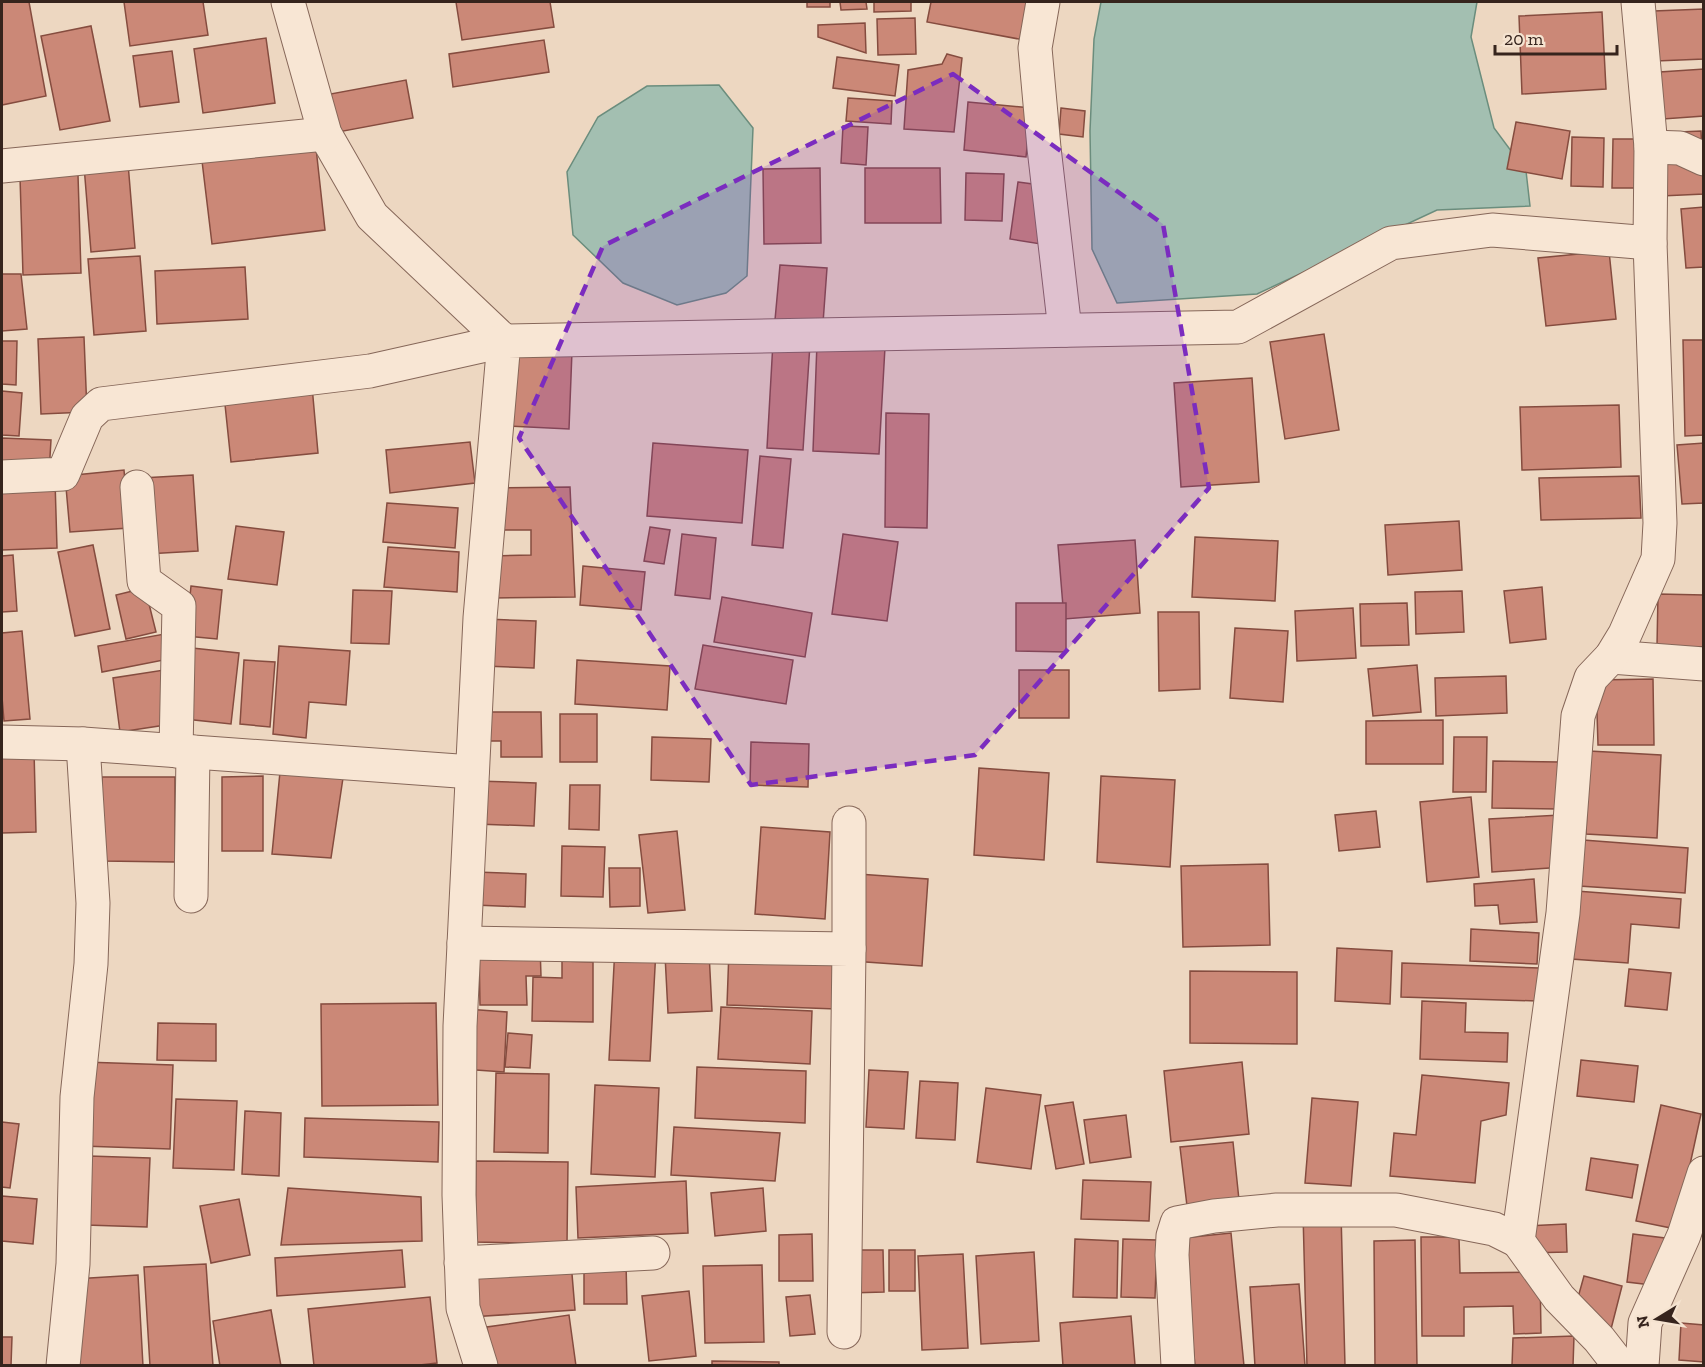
<svg xmlns="http://www.w3.org/2000/svg" width="1705" height="1367" viewBox="0 0 1705 1367" font-family="'Zilla Slab',serif">
<style>
.water{fill:#a3bfb1;stroke:#6b8d7d;stroke-width:1.5}
.building{fill:#cb8877;stroke:#854c3f;stroke-width:1.5}
.lines{fill:none;stroke-linecap:round;stroke-linejoin:round}
.minor-casing{stroke:#866759;stroke-width:35}
.minor{stroke:#f8e6d4;stroke-width:33}
.marked{fill:#7b2cbf;fill-opacity:0.2;stroke:#7b2cbf;stroke-width:4.5;stroke-dasharray:12 8;stroke-linejoin:round}
</style>
<rect width="100%" height="100%" fill="#edd7c1"/>
<g class="water">
<polygon points="1101,2 1477,2 1471,37 1494,128 1526,171 1530,206 1437,210 1257,294 1117,303 1092,249 1090,131 1094,39"/>
<polygon points="719,85 753,128 747,276 726,293 677,305 623,283 573,235 567,172 598,117 647,86"/>
</g>
<g class="building">
<polygon points="2,2 29,2 46,96 2,105"/>
<polygon points="124,2 203,2 208,35 130,46"/>
<polygon points="456,2 550,2 554,27 462,40"/>
<rect x="807" y="2" width="23" height="5"/>
<polygon points="840,2 866,2 867,9 841,10"/>
<polygon points="874,2 911,2 911,11 874,12"/>
<polygon points="931,2 1031,2 1024,40 927,22"/>
<polygon points="1704,9 1704,59 1656,61 1654,11"/>
<polygon points="1602,12 1606,89 1522,94 1519,16"/>
<polygon points="915,18 916,54 878,55 877,19"/>
<polygon points="865,23 866,53 818,37 818,25"/>
<polygon points="91,26 110,121 60,130 41,36"/>
<polygon points="266,38 275,103 203,113 194,49"/>
<polygon points="544,40 549,72 453,87 449,54"/>
<polygon points="172,51 179,102 140,107 133,56"/>
<polygon points="947,54 962,58 954,132 904,129 908,70 942,64"/>
<polygon points="837,57 899,65 895,96 833,88"/>
<polygon points="1704,69 1704,116 1663,119 1660,72"/>
<polygon points="406,80 413,118 333,133 325,95"/>
<polygon points="848,98 892,101 891,124 846,121"/>
<polygon points="968,102 1031,108 1026,157 964,150"/>
<polygon points="1061,108 1085,111 1083,137 1059,134"/>
<polygon points="1516,122 1570,131 1562,179 1507,169"/>
<polygon points="843,126 868,127 866,165 841,163"/>
<polygon points="1701,131 1704,194 1661,196 1657,133"/>
<polygon points="1572,137 1604,138 1603,187 1571,186"/>
<polygon points="1613,139 1645,139 1644,188 1612,188"/>
<polygon points="316,148 325,230 212,244 202,161"/>
<polygon points="128,163 135,248 91,252 84,166"/>
<polygon points="820,168 821,243 764,244 763,169"/>
<polygon points="865,168 940,168 941,223 865,223"/>
<polygon points="966,173 1004,174 1002,221 965,220"/>
<polygon points="78,175 81,273 23,275 20,177"/>
<polygon points="1018,182 1055,187 1047,245 1010,239"/>
<polygon points="1704,207 1704,267 1686,268 1681,209"/>
<polygon points="1609,251 1616,319 1546,326 1538,258"/>
<polygon points="140,256 146,331 94,335 88,259"/>
<polygon points="780,265 827,268 823,323 775,320"/>
<polygon points="245,267 248,319 157,324 155,271"/>
<polygon points="2,274 21,274 27,329 2,331"/>
<polygon points="1324,334 1339,430 1285,439 1270,342"/>
<polygon points="84,337 87,412 41,414 38,339"/>
<polygon points="1683,340 1704,340 1704,435 1685,436"/>
<polygon points="2,341 17,341 16,385 2,384"/>
<polygon points="773,342 810,344 803,450 767,448"/>
<polygon points="817,343 885,347 879,454 813,451"/>
<polygon points="509,349 572,351 569,429 506,426"/>
<polygon points="1252,378 1259,482 1181,487 1174,383"/>
<polygon points="312,386 318,453 231,462 224,395"/>
<polygon points="2,391 22,393 19,436 2,435"/>
<polygon points="1619,405 1621,467 1522,470 1520,407"/>
<polygon points="886,413 929,414 927,528 885,527"/>
<polygon points="2,438 51,440 49,473 2,470"/>
<polygon points="470,442 475,483 390,493 386,450"/>
<polygon points="653,443 748,450 742,523 647,516"/>
<polygon points="1704,443 1704,503 1682,504 1677,445"/>
<polygon points="760,456 791,459 783,548 752,545"/>
<polygon points="124,470 129,528 70,532 65,476"/>
<polygon points="193,475 198,551 146,554 142,478"/>
<polygon points="1639,476 1641,518 1541,520 1539,478"/>
<polygon points="55,480 57,548 2,550 2,482"/>
<polygon points="570,487 575,597 493,598 493,556 531,555 531,530 493,530 496,488"/>
<polygon points="387,503 458,508 455,548 383,542"/>
<polygon points="1459,521 1462,570 1388,575 1385,525"/>
<polygon points="236,526 284,532 277,585 228,579"/>
<polygon points="650,527 670,530 664,564 644,561"/>
<polygon points="682,534 716,538 710,599 675,595"/>
<polygon points="843,534 898,542 887,621 832,614"/>
<polygon points="1195,537 1278,541 1275,601 1192,597"/>
<polygon points="1135,540 1140,613 1064,619 1058,545"/>
<polygon points="93,545 110,629 75,636 58,552"/>
<polygon points="388,547 459,552 457,592 384,587"/>
<polygon points="13,555 17,611 2,612 2,556"/>
<polygon points="583,566 645,572 641,610 580,605"/>
<polygon points="191,586 222,590 217,639 186,636"/>
<polygon points="1542,587 1546,639 1510,643 1504,591"/>
<polygon points="145,588 156,632 126,639 116,595"/>
<polygon points="353,590 392,591 389,644 351,643"/>
<polygon points="1462,591 1464,632 1416,634 1415,592"/>
<polygon points="1658,594 1704,595 1704,647 1657,646"/>
<polygon points="722,597 812,613 805,657 714,642"/>
<polygon points="1016,603 1066,603 1066,652 1016,651"/>
<polygon points="1407,603 1409,645 1361,646 1360,604"/>
<polygon points="1353,608 1356,658 1297,661 1295,611"/>
<polygon points="1158,612 1199,612 1200,689 1159,691"/>
<polygon points="486,619 536,621 534,668 484,666"/>
<polygon points="1235,628 1288,631 1283,702 1230,698"/>
<polygon points="22,631 30,719 4,721 2,697 2,633"/>
<polygon points="170,633 174,658 102,672 98,646"/>
<polygon points="703,645 793,660 786,704 695,689"/>
<polygon points="279,646 350,651 346,705 309,702 306,738 273,734"/>
<polygon points="192,648 239,653 231,724 185,719"/>
<polygon points="244,660 275,662 270,727 240,724"/>
<polygon points="577,660 670,666 667,710 575,704"/>
<polygon points="1417,665 1421,712 1373,716 1368,669"/>
<polygon points="164,670 172,724 120,732 113,678"/>
<rect x="1019" y="670" width="50" height="48"/>
<polygon points="1506,676 1507,713 1436,716 1435,678"/>
<polygon points="1653,679 1654,745 1598,745 1596,680"/>
<polygon points="485,712 541,712 542,757 501,757 501,741 485,741"/>
<rect x="560" y="714" width="37" height="48"/>
<polygon points="1443,720 1443,764 1366,764 1366,721"/>
<polygon points="652,737 711,739 709,782 651,780"/>
<polygon points="1454,737 1487,737 1486,792 1453,792"/>
<polygon points="751,742 809,744 808,787 750,785"/>
<polygon points="34,750 36,832 2,833 2,751"/>
<polygon points="1589,751 1661,755 1657,838 1586,834"/>
<polygon points="1493,761 1559,762 1558,809 1492,808"/>
<polygon points="979,768 1049,773 1044,860 974,855"/>
<polygon points="280,772 343,778 331,858 272,854"/>
<polygon points="263,776 263,851 222,851 222,777"/>
<polygon points="1101,776 1175,780 1170,867 1097,862"/>
<polygon points="102,777 175,777 175,862 102,861"/>
<polygon points="477,781 536,783 534,826 476,824"/>
<polygon points="570,785 600,785 599,830 569,829"/>
<polygon points="1471,797 1479,877 1427,882 1420,802"/>
<polygon points="1376,811 1380,847 1339,851 1335,815"/>
<polygon points="1560,815 1564,867 1492,872 1489,819"/>
<polygon points="761,827 830,832 825,919 755,914"/>
<polygon points="677,831 685,910 648,913 639,835"/>
<polygon points="1583,840 1688,848 1685,893 1579,886"/>
<polygon points="562,846 605,847 603,897 561,896"/>
<polygon points="1268,864 1270,945 1183,947 1181,866"/>
<polygon points="609,868 640,868 640,906 610,907"/>
<polygon points="476,872 526,874 525,907 475,905"/>
<polygon points="858,874 928,879 922,966 852,961"/>
<polygon points="1534,879 1537,922 1500,924 1498,905 1475,906 1474,884"/>
<polygon points="1576,891 1681,899 1679,928 1631,924 1628,963 1571,959"/>
<polygon points="1471,929 1539,933 1537,964 1470,961"/>
<polygon points="540,946 541,976 526,976 527,1005 480,1005 479,947"/>
<polygon points="615,947 656,949 650,1061 609,1060"/>
<polygon points="1337,948 1392,951 1390,1004 1335,1001"/>
<polygon points="729,950 837,954 836,1009 727,1005"/>
<polygon points="709,952 712,1011 668,1013 665,955"/>
<polygon points="562,961 593,962 593,1022 532,1021 533,977 562,978"/>
<polygon points="1402,963 1539,968 1537,1001 1401,997"/>
<polygon points="1629,969 1671,973 1667,1010 1625,1006"/>
<polygon points="1190,971 1297,972 1297,1044 1190,1043"/>
<polygon points="1422,1001 1466,1003 1465,1032 1508,1033 1507,1062 1420,1059"/>
<polygon points="436,1003 438,1105 322,1106 321,1004"/>
<polygon points="721,1007 812,1011 810,1064 718,1059"/>
<polygon points="466,1009 507,1012 504,1072 462,1069"/>
<polygon points="158,1023 216,1024 216,1061 157,1060"/>
<polygon points="508,1033 532,1035 530,1068 505,1067"/>
<polygon points="1581,1060 1638,1066 1634,1102 1577,1096"/>
<polygon points="84,1062 173,1065 170,1149 82,1146"/>
<polygon points="1242,1062 1249,1134 1171,1142 1164,1071"/>
<polygon points="697,1067 806,1071 805,1123 695,1118"/>
<polygon points="869,1070 908,1072 904,1129 866,1127"/>
<polygon points="496,1073 549,1074 548,1153 494,1152"/>
<polygon points="1422,1075 1509,1083 1506,1115 1481,1121 1475,1183 1390,1176 1394,1133 1416,1135"/>
<polygon points="920,1081 958,1083 955,1140 916,1138"/>
<polygon points="595,1085 659,1088 655,1177 591,1174"/>
<polygon points="986,1088 1041,1095 1031,1169 977,1162"/>
<polygon points="1312,1098 1358,1102 1351,1186 1305,1183"/>
<polygon points="176,1099 237,1101 234,1170 173,1168"/>
<polygon points="1073,1102 1084,1164 1056,1169 1045,1106"/>
<polygon points="1661,1105 1701,1114 1676,1229 1636,1221"/>
<polygon points="245,1111 281,1113 279,1176 242,1174"/>
<polygon points="1126,1115 1131,1157 1090,1163 1084,1120"/>
<polygon points="305,1118 439,1122 438,1162 304,1157"/>
<polygon points="2,1122 19,1124 10,1188 2,1187"/>
<polygon points="674,1127 780,1133 775,1181 671,1175"/>
<polygon points="1233,1142 1239,1200 1187,1206 1180,1147"/>
<polygon points="89,1156 150,1158 147,1227 86,1225"/>
<polygon points="1591,1158 1638,1165 1632,1198 1586,1190"/>
<polygon points="476,1161 568,1162 567,1244 475,1242"/>
<polygon points="1083,1180 1151,1182 1149,1221 1081,1219"/>
<polygon points="686,1181 688,1233 578,1238 576,1187"/>
<polygon points="288,1188 421,1197 422,1241 281,1245"/>
<polygon points="763,1188 766,1231 715,1236 711,1193"/>
<polygon points="2,1196 37,1199 33,1244 2,1241"/>
<polygon points="239,1199 250,1255 211,1263 200,1206"/>
<polygon points="1303,1213 1341,1213 1345,1366 1307,1366"/>
<polygon points="1566,1224 1567,1252 1527,1253 1526,1226"/>
<polygon points="1231,1233 1244,1366 1195,1366 1183,1238"/>
<polygon points="812,1234 813,1281 779,1281 779,1235"/>
<polygon points="1633,1234 1673,1239 1668,1287 1627,1282"/>
<polygon points="1421,1237 1459,1237 1460,1273 1540,1272 1541,1333 1514,1334 1513,1306 1464,1307 1464,1336 1422,1336"/>
<polygon points="1075,1239 1118,1241 1117,1298 1073,1297"/>
<polygon points="1123,1239 1157,1240 1155,1298 1121,1297"/>
<polygon points="1415,1240 1417,1366 1375,1366 1374,1241"/>
<polygon points="402,1250 405,1287 277,1296 275,1258"/>
<polygon points="849,1250 883,1250 884,1292 849,1293"/>
<rect x="889" y="1250" width="26" height="41"/>
<polygon points="1034,1252 1039,1341 981,1344 976,1256"/>
<polygon points="963,1254 968,1348 922,1350 918,1256"/>
<polygon points="571,1262 575,1310 471,1317 467,1269"/>
<polygon points="626,1263 627,1304 584,1304 584,1264"/>
<polygon points="206,1264 213,1366 150,1366 144,1267"/>
<polygon points="762,1265 764,1342 705,1343 703,1266"/>
<polygon points="138,1275 143,1366 80,1366 74,1279"/>
<polygon points="1584,1276 1622,1286 1611,1329 1572,1319"/>
<polygon points="1299,1284 1305,1366 1255,1366 1250,1287"/>
<polygon points="689,1291 696,1356 649,1361 642,1296"/>
<polygon points="810,1295 815,1334 790,1336 786,1297"/>
<polygon points="430,1297 437,1363 411,1366 314,1366 308,1309"/>
<polygon points="271,1310 281,1366 220,1366 213,1321"/>
<polygon points="569,1315 576,1366 492,1366 487,1327"/>
<polygon points="1131,1316 1135,1365 1063,1366 1060,1323"/>
<polygon points="1681,1323 1704,1325 1704,1362 1679,1360"/>
<polygon points="1574,1336 1573,1366 1512,1366 1513,1338"/>
<polygon points="2,1337 12,1337 11,1366 2,1366"/>
<polygon points="712,1361 779,1362 779,1366 712,1366"/>
</g>
<g class="lines">
<defs>
<g id="minor">
<polyline points="288,2 325,134 372,216 504,341"/>
<polyline points="1043,2 1035,48 1044,148 1065,330"/>
<polyline points="1651,147 1680,148 1704,159"/>
<polyline points="2,166 325,134"/>
<polyline points="2,477 63,474 87,417 101,404 370,371 504,341"/>
<polyline points="137,487 144,581 179,606 176,751"/>
<polyline points="1611,657 1704,664"/>
<polyline points="2,742 83,744 472,772"/>
<polyline points="191,896 193,752"/>
<polyline points="464,943 849,949 844,1332"/>
<polyline points="849,949 849,823"/>
<polyline points="461,1263 653,1253"/>
<polyline points="63,1366 73,1264 77,1097 91,964 93,903 83,744"/>
<polyline points="481,1366 463,1308 459,1195 460,1026 480,618 504,341 1238,327 1391,243 1492,230 1650,243"/>
<polyline points="1178,1366 1172,1255 1173,1236 1177,1223 1214,1216 1277,1210 1396,1210 1494,1229 1518,1241"/>
<polyline points="1620,1366 1599,1339 1559,1298 1518,1241 1563,913 1578,716 1591,678 1611,657 1625,634 1658,559 1660,523 1650,243 1651,147 1638,2"/>
<polyline points="1642,1366 1645,1323 1684,1235 1704,1173"/>
</g>
</defs>
<use href="#minor" class="minor-casing"/>
<use href="#minor" class="minor"/>
</g>
<path class="marked" d="M 953,74 L 1163,224 L 1209,488 L 975,755 L 751,785 L 519,438 L 603,246 Z"/>
<rect width="1705" height="1367" fill="none" stroke="#36241d" stroke-width="6"/>
<g transform="translate(1657 1319) rotate(259)" stroke="#f5e3d0" stroke-width="4.5" paint-order="stroke">
<path d="M0-4.5L10 22L0 15L-10 22Z" fill="#36241d"/>
<text y="-9" font-size="16" font-weight="bold" text-anchor="middle" fill="#36241d">N</text>
</g>
<path d="M1495 45v9h122v-9" fill="none" stroke="#36241d" stroke-width="3"/>
<text x="1504" y="45" font-size="18" fill="#36241d" stroke="#f5e3d0" stroke-width="4.5" paint-order="stroke">20 m</text>
</svg>
